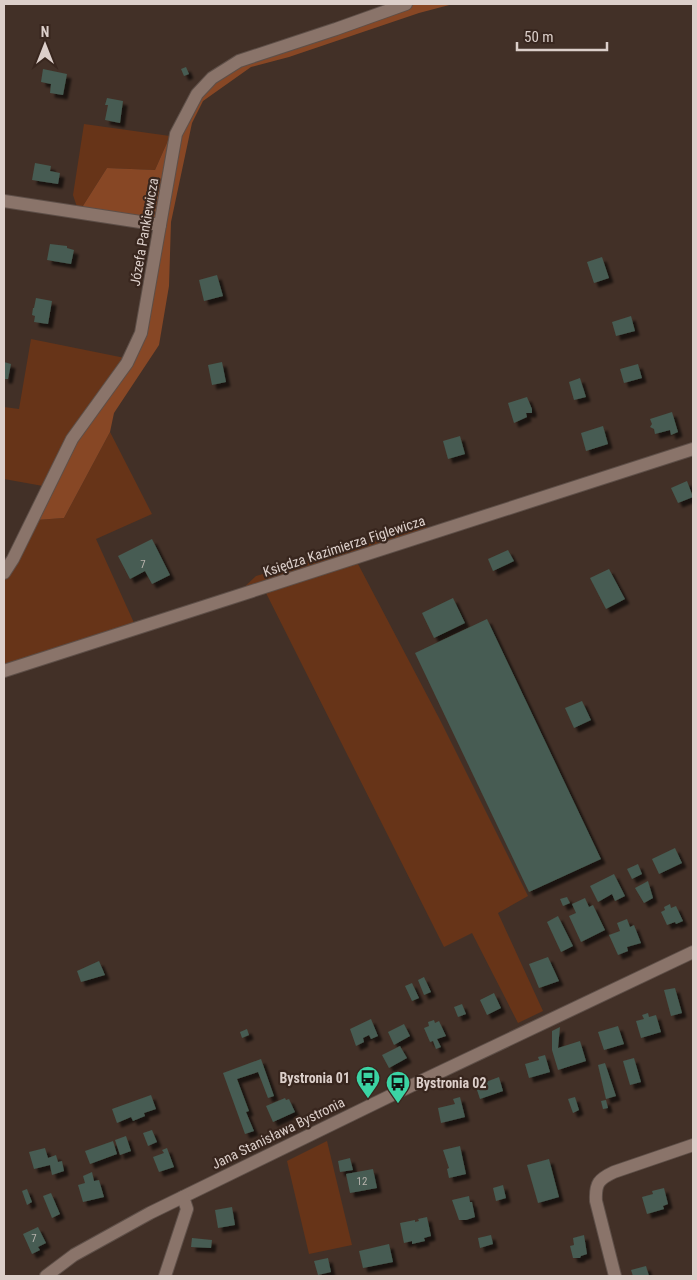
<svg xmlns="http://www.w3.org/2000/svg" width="697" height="1280" viewBox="0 0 697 1280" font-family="'Roboto Condensed',sans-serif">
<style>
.green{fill:#673418}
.forest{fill:#874725}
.building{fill:#465c52;filter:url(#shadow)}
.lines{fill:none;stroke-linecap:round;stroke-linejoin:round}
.minor-casing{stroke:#5e4f48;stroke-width:14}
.minor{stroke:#8a746a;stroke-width:12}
.labels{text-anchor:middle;stroke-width:4.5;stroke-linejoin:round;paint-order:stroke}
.number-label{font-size:11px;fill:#b6b2ac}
.street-label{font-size:14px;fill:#dccfca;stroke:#38261e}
.poi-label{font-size:14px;font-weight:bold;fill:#dccfca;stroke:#38261e;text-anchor:end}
</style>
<defs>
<filter id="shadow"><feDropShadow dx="4.5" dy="4.5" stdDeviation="1" flood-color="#0009"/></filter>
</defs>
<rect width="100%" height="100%" fill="#423027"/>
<g class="green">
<polygon points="84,124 170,136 155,170 107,168 81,209 77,207 73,195"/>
<polygon points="31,339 125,358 43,486 4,479 4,407 19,409"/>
<polygon points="110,432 152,514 96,539 135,625 4,668 4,581 36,520 64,518"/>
<polygon points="424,520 428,531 237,594 256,576 368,544 403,531"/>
<polygon points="358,564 439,718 528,896 498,913 543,1011 518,1023 472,933 444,947 265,591 325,572"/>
<polygon points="327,1141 352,1245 309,1254 287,1161"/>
</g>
<g class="forest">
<polygon points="411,4 453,4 419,13 289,57 251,67 203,101 192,123 171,222 169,286 159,345 114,413 110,432 64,518 36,520 77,441 144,340 179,136 201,95 217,77 248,61"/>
<polygon points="170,136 158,222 81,209 107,168 155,170"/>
</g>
<g class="building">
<polygon points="186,67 189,74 184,76 181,69"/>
<polygon points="43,69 67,74 63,95 50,93 51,84 41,82"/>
<polygon points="107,98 123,101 120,123 105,120 108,105 105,105"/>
<polygon points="35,163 51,166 50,171 60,173 58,184 32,180"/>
<polygon points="50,244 67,246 67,248 74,250 71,264 47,260"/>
<polygon points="602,257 609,278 594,283 587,262"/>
<polygon points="217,275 223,296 204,301 199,280"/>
<polygon points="36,298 52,301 48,324 34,322 35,316 32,315 33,308 34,308"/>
<polygon points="631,316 635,331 616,336 612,322"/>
<polygon points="4,362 11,364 8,379 4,379"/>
<polygon points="222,362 226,382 212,385 208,365"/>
<polygon points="638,364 642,378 624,383 620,369"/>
<polygon points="580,378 586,397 574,400 569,382"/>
<polygon points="527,397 532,409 532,413 526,413 527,417 514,423 508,403"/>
<polygon points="672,412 678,432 671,435 670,430 655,434 654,429 650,427 652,424 650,419"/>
<polygon points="603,426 608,444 586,451 581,433"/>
<polygon points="460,436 465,454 448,459 443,441"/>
<polygon points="687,481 693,497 678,503 671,488"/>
<polygon points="152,539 170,575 152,584 145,571 130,579 118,556"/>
<polygon points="508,550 514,561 493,571 488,559"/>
<polygon points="609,569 625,599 606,609 590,578"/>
<polygon points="453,598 465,623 434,638 422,613"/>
<polygon points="487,619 601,859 529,892 415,653"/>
<polygon points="582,701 591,720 574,728 565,708"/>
<polygon points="675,848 682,863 659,874 652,859"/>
<polygon points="638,864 642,874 632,879 627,869"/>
<polygon points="614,874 625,896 615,901 612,894 598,902 590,886"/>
<polygon points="648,881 653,898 644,903 635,888"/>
<polygon points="567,897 570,903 563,906 560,899"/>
<polygon points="585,898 589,907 593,905 605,930 581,942 569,916 576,913 572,904"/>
<polygon points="670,904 671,908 676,906 683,921 676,924 675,922 667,925 661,912 665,910 664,907"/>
<polygon points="558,916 573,946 561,952 547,922"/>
<polygon points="627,919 630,927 634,925 641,943 627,947 628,951 618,955 609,935 620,931 617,923"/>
<polygon points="548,957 559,981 539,988 529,964"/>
<polygon points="99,961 105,975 81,982 77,971"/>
<polygon points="424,977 431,992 424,995 418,980"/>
<polygon points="412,983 419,998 412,1001 405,986"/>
<polygon points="675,988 682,1013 671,1016 664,990"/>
<polygon points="494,993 501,1008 487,1015 480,1000"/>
<polygon points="462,1004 466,1014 458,1017 454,1007"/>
<polygon points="648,1013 649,1017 656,1015 661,1032 641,1038 636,1021 644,1019 642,1015"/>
<polygon points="371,1019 378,1036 371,1039 369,1035 363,1038 364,1042 356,1046 350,1029"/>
<polygon points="434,1020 435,1023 439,1021 446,1036 437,1039 441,1047 436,1049 433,1041 430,1042 424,1028 429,1026 428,1022"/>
<polygon points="404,1024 410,1036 394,1045 388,1032"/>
<polygon points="618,1026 624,1044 604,1050 598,1032"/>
<polygon points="560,1027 558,1048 580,1041 586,1061 558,1070 552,1050 552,1031"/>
<polygon points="247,1029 249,1035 242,1038 240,1032"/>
<polygon points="400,1046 407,1058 389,1068 382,1055"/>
<polygon points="545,1055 550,1072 529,1078 525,1064 539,1060 538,1057"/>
<polygon points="634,1058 641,1082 630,1085 623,1061"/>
<polygon points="261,1059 274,1096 268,1098 258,1072 237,1079 249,1111 246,1112 254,1131 245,1134 223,1073"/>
<polygon points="605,1063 616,1096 606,1099 598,1065"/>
<polygon points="499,1077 503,1091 480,1099 476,1087 483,1084 483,1083"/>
<polygon points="151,1095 156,1109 144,1113 145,1116 133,1121 131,1117 117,1123 112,1109"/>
<polygon points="460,1097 465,1117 441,1123 438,1108 455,1104 453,1099"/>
<polygon points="575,1097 579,1110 573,1113 568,1099"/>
<polygon points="285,1098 286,1100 289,1099 295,1112 273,1122 266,1106"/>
<polygon points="606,1100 608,1108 603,1109 601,1101"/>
<polygon points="152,1130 157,1142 148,1146 143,1133"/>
<polygon points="126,1136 131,1151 120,1155 115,1140"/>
<polygon points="113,1141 117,1154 90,1164 85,1151"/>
<polygon points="460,1146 466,1174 449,1178 447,1169 449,1168 443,1150"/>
<polygon points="45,1148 48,1158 56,1155 58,1162 62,1161 64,1171 52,1175 50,1165 34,1169 29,1152"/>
<polygon points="167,1148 174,1167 159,1172 153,1157 164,1153 162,1150"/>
<polygon points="350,1158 353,1170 340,1172 338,1161"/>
<polygon points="549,1159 559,1197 538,1203 527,1165"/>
<polygon points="373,1169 377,1188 350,1193 346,1174"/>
<polygon points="92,1172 94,1181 99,1180 104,1197 83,1202 78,1185 85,1183 83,1176"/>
<polygon points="503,1185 506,1198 496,1201 493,1188"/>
<polygon points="664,1188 668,1204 663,1206 664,1209 647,1214 642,1197 653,1194 652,1191"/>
<polygon points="27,1189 32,1202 27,1205 22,1191"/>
<polygon points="51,1193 60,1214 52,1218 43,1196"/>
<polygon points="469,1196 470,1202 472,1202 475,1217 466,1220 459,1220 452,1200"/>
<polygon points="232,1207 235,1225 218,1228 215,1210"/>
<polygon points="427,1217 431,1236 424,1238 425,1241 412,1244 412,1241 404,1243 400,1223 415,1220 415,1222 419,1221 418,1219"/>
<polygon points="38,1227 46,1243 38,1247 40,1250 32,1254 23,1234"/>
<polygon points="491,1235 493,1244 480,1248 478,1238"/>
<polygon points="584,1235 587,1254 581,1256 580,1258 573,1258 570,1246 574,1245 573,1238"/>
<polygon points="192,1238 212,1240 211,1248 191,1247"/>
<polygon points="389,1244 393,1262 363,1268 359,1251"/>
<polygon points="328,1258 331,1272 318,1275 314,1261"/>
<polygon points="646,1266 649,1276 633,1276 631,1270"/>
</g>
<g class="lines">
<defs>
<g id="minor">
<polyline points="4,201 160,225"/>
<polyline points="4,573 13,559 72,439 127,363 141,333 176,134 197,94 212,78 239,61 336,29 406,4"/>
<path d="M 4,671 C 234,598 463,521 693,449"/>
<polyline points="46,1276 74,1255 150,1213 396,1093 693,952"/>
<polyline points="165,1276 187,1209 183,1197"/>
<path d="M 615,1276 L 596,1201 C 595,1183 599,1179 614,1172 L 693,1145"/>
</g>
</defs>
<use href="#minor" class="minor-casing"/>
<use href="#minor" class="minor"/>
</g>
<defs>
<symbol id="bus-pin" viewBox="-11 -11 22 30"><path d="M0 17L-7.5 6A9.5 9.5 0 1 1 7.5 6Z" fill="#3bd4a4" stroke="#38261e"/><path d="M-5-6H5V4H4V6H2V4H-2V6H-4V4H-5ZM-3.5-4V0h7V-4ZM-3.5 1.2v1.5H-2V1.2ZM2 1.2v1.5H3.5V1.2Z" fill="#111"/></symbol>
</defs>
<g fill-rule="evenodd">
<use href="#bus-pin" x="354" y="1064" width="28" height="38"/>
<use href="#bus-pin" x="384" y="1069" width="28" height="38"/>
</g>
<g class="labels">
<g class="number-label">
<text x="143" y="568">7</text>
<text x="362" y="1185">12</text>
<text x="34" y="1242">7</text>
</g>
<g class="street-label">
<text transform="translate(144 232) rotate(-80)" y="5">Józefa Pankiewicza</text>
<text transform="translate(344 546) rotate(-18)" y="5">Księdza Kazimierza Figlewicza</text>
<text transform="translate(278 1133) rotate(-26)" y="5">Jana Stanisława Bystronia</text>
</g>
<g class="poi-label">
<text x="350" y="1083">Bystronia 01</text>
<text x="416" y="1088" text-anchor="start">Bystronia 02</text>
</g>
</g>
<rect width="697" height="1280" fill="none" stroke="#dccfca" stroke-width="10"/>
<g transform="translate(45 45)" stroke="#38261e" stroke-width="4" paint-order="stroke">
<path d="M0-4L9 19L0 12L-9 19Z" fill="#dccfca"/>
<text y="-8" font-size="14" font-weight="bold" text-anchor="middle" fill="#dccfca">N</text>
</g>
<path d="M517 42v8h90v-8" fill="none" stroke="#dccfca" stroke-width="2.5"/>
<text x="524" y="42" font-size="15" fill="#dccfca" stroke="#38261e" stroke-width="4" paint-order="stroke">50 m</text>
</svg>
